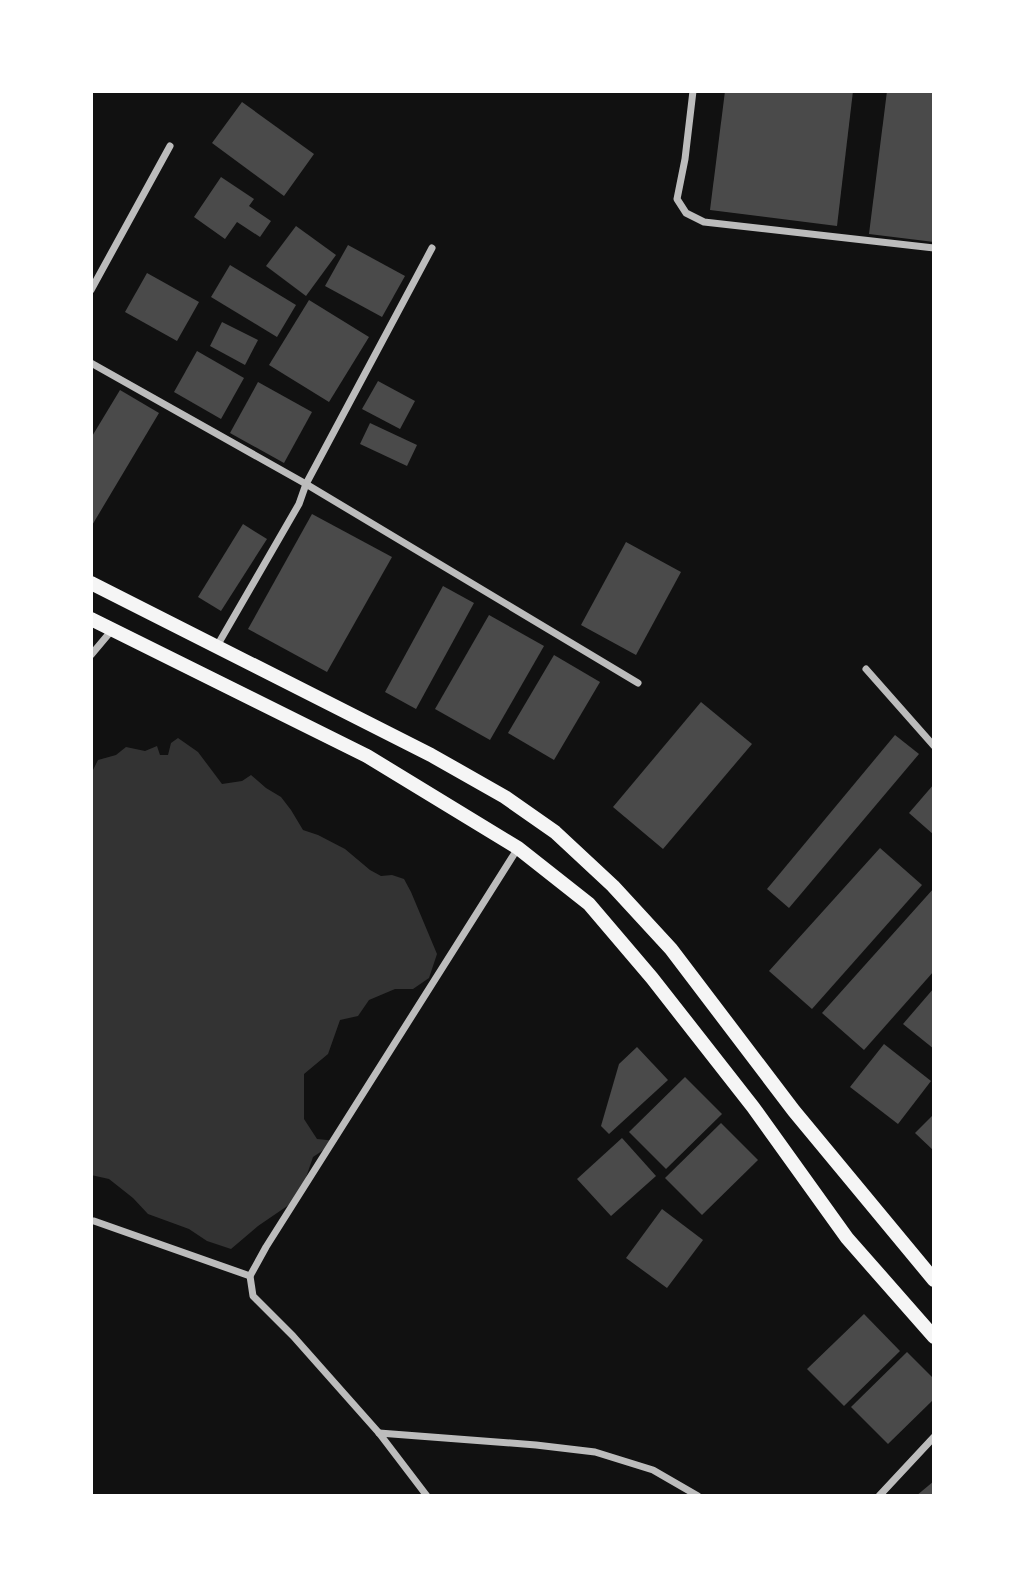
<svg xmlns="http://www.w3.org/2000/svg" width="1025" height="1587" viewBox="0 0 1025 1587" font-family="'IBM Plex Sans',sans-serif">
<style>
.water{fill:#333}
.building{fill:#4a4a4a}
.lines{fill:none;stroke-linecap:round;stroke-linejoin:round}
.minor{stroke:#bcbcbc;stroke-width:7}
.secondary{stroke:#f5f5f5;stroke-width:14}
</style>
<rect width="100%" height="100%" fill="#111"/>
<polygon class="water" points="178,738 198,752 222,784 242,781 251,775 266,788 281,797 291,810 303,830 318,835 345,849 370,870 381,876 392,875 404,879 411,892 437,954 429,978 413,989 395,989 369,1000 358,1016 340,1020 328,1054 304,1074 304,1119 317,1139 337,1141 313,1157 299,1198 258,1226 231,1249 207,1241 189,1229 148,1214 133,1198 109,1179 91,1175 91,774 98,760 116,755 126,747 145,751 157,746 160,755 168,755 171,743"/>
<g class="building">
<polygon points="725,91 853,91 837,226 710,210"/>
<polygon points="887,91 934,91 934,242 869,234"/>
<polygon points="242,102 314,154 284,196 212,143"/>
<polygon points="221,177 254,199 249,206 271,221 260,237 237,222 225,239 194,217"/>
<polygon points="296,226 336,255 306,296 266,266"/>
<polygon points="348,245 405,276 382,317 325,286"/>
<polygon points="230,265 296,305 277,337 211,297"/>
<polygon points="147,273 199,302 177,341 125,312"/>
<polygon points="309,300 369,337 329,402 269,365"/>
<polygon points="222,322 258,340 245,365 210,346"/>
<polygon points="197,351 244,378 221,419 174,392"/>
<polygon points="378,381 415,401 400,429 362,409"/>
<polygon points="258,382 312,412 284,463 230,433"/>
<polygon points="120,390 159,413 91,527 91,438"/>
<polygon points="370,423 417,445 407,466 360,444"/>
<polygon points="312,514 392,557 327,672 248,629"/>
<polygon points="243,524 267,539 221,611 198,597"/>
<polygon points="626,542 681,572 636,655 581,625"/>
<polygon points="443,586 474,603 416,709 385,692"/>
<polygon points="489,615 544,646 490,740 435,709"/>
<polygon points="554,655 600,682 554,760 508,733"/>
<polygon points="701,702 752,744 663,849 613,807"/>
<polygon points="895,735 919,754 789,908 767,889"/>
<polygon points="934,784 934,835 909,813"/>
<polygon points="880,848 922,885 812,1009 769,971"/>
<polygon points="934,888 934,971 864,1050 822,1013"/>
<polygon points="934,988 934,1049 903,1024"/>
<polygon points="884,1044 931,1081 898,1124 850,1087"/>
<polygon points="637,1047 668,1080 609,1134 601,1126 619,1064"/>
<polygon points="685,1077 722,1114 666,1169 629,1132"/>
<polygon points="934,1114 934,1151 915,1133"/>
<polygon points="721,1123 758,1160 702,1215 665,1178"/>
<polygon points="622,1138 656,1176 611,1216 577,1179"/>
<polygon points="662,1209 703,1240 667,1288 626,1258"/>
<polygon points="864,1314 900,1351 844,1406 807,1369"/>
<polygon points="907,1352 934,1379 934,1399 888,1444 851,1407"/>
<polygon points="934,1481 934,1496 916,1496"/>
</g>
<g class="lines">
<g class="minor">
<polyline points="693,91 685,159 677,199 686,213 704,222 934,248"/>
<polyline points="91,290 170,146"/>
<polyline points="91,363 306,484 638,683"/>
<polyline points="217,646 299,504 306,484 432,248"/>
<polyline points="91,655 112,630"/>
<polyline points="866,669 934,746"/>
<polyline points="91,1221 94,1221 250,1276"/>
<polyline points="379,1433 536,1445 595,1452 653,1470 698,1496"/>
<polyline points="427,1496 379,1433 293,1336 253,1296 250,1276 266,1247 518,848"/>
<polyline points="879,1496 934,1437"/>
</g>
<g class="secondary">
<polyline points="91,583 431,755 505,797 555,832 613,886 671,949 794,1111 934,1280"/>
<polyline points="91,619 367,756 518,848 589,904 652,978 753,1107 847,1238 934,1337"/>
</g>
</g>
<rect width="1025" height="1587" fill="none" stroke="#ffffff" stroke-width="186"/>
</svg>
